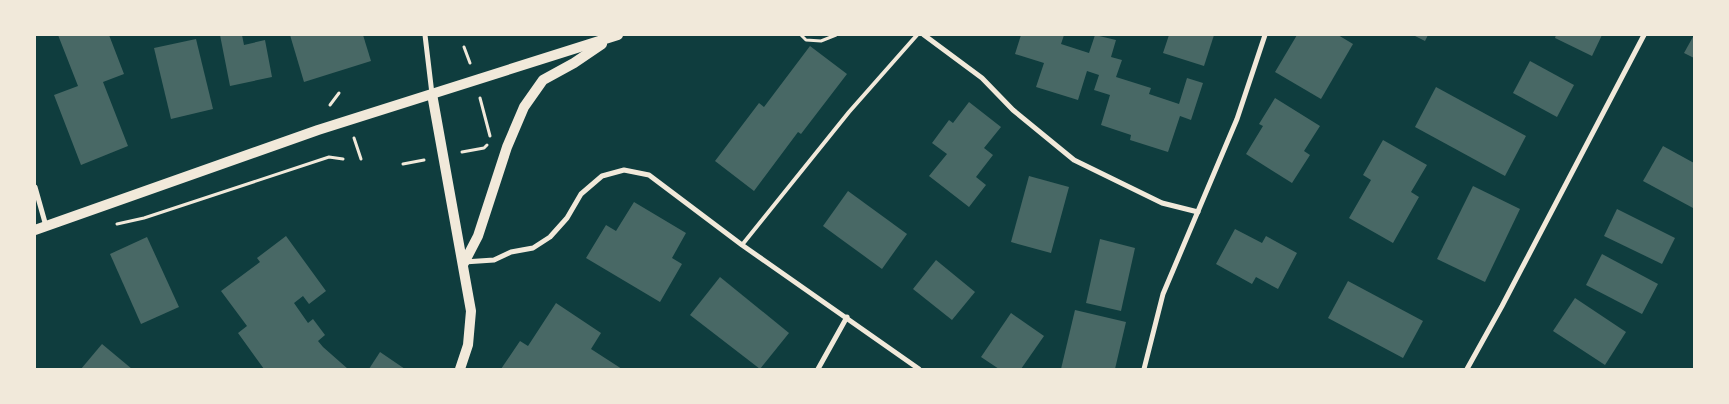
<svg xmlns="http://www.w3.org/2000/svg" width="1729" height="404" viewBox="0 0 1729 404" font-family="'Noto Serif',serif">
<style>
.building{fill:#486865}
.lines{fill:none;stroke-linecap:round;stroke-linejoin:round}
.path{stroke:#f1e9da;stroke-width:3}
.service{stroke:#f1e9da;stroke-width:4}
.minor{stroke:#f1e9da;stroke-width:5}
.secondary{stroke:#f1e9da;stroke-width:10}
</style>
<rect width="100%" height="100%" fill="#0f3d3e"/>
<g class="building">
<polygon points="58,35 109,35 124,74 103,82 128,146 81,165 54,95 78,86"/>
<polygon points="220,35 242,35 244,45 265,40 272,77 230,86"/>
<polygon points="290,35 363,35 371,61 304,82"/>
<polygon points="1021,35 1064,35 1061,44 1089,53 1095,35 1116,40 1111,57 1122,60 1116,77 1151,88 1149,94 1179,104 1187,78 1203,83 1191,120 1180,116 1168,152 1130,140 1131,135 1101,125 1110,95 1094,90 1099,75 1087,71 1078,100 1036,87 1044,63 1015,54"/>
<polygon points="1169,35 1214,35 1204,66 1163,53"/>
<polygon points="1297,35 1338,35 1353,44 1321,99 1275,72"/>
<polygon points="1413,35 1428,35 1425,41"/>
<polygon points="1556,35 1602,35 1592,56 1555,38"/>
<polygon points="1694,35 1694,58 1684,53"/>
<polygon points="196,39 213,109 171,119 154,48"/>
<polygon points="810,46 847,74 801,134 798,132 754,191 715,161 759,103 764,107"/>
<polygon points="1530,61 1574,85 1557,117 1513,93"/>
<polygon points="1436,87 1526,136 1505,176 1415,127"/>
<polygon points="1275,98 1320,126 1304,151 1310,155 1292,183 1246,154 1263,126 1259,124"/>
<polygon points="969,102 1001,127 984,148 993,155 976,177 986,185 969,207 929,176 947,154 932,143 949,120 953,123"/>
<polygon points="1383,140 1427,165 1411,192 1419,197 1393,243 1349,218 1371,180 1363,175"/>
<polygon points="1663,146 1694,163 1693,208 1643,181"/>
<polygon points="1029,176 1069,187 1051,253 1011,242"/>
<polygon points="1473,186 1520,209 1485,282 1437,259"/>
<polygon points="848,191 907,234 882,269 823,226"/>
<polygon points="634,202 686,233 672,258 682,264 660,302 586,258 606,225 616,231"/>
<polygon points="1617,209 1675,238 1662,264 1604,236"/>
<polygon points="1235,229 1262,243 1266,236 1297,253 1278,289 1256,277 1252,284 1216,264"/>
<polygon points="286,236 326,291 309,304 303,296 294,303 308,323 313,319 325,335 318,341 323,347 348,369 264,369 238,333 247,326 221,291 260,262 257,258"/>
<polygon points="147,237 179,307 141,324 110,254"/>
<polygon points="1100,239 1135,248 1121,311 1086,303"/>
<polygon points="1602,254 1658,284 1642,314 1586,285"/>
<polygon points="936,260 975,292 952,320 913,289"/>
<polygon points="720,277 789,333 760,369 690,315"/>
<polygon points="1348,281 1423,321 1403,358 1328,318"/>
<polygon points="1575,298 1626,332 1605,365 1553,331"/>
<polygon points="556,303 601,333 591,349 622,369 501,369 520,341 528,346"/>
<polygon points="1075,310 1126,322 1115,369 1061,369"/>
<polygon points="1011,313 1044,336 1021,369 999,369 981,357"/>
<polygon points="102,344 132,369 81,369"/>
<polygon points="380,352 405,369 369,369"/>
</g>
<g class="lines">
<g class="path">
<polyline points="801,35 806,40 821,41 836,35"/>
<polyline points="464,47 470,63"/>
<polyline points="480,98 490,136"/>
<polyline points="330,105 339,93"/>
<polyline points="354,138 361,159"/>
<polyline points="462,152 484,148 487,145"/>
<polyline points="403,164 424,160"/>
<polyline points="117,224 144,218 329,157 343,159"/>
</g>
<polyline class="service" points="742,245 849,112 917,35"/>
<g class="minor">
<polyline points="425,35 432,94"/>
<polyline points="924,35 982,78 1013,110 1074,160 1162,203 1198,212"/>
<polyline points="35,187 46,226"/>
<polyline points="464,262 494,260 511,252 533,248 550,237 567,218 581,194 602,176 624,170 649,175 742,245 919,369"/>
<polyline points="818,369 847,317"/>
<polyline points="1144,369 1163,294 1237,119 1265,35"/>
<polyline points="1467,369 1502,306 1644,35"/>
</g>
<g class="secondary">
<polyline points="432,94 471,311 468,345 460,369"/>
<polyline points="35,230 318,130 618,35"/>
<polyline points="464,263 478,236 507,147 524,107 543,80 574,63 602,44"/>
</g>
</g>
<rect width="1729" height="404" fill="none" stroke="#f1e9da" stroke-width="72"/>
</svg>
